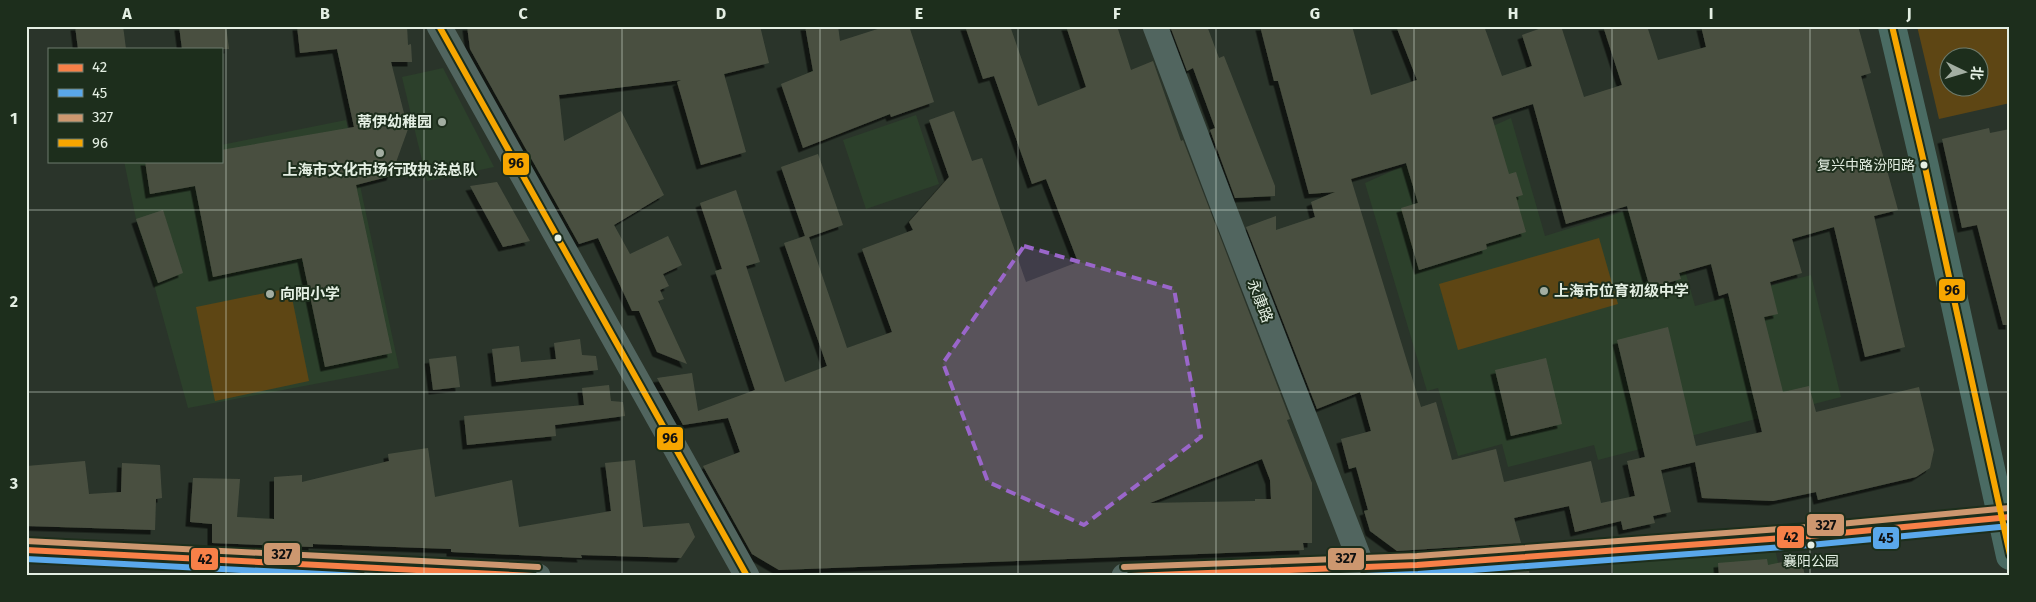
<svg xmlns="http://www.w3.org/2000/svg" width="2036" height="602" viewBox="0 0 2036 602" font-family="'Fira Sans','Noto Sans SC',sans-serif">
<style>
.built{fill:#2c402b}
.green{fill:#5e4614;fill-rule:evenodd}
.building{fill:#4a5041;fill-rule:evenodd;filter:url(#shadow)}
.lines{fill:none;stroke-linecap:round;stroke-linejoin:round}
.minor{stroke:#51655f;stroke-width:25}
.major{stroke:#4a6b63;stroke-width:28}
.bus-1-casing{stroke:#1d2e1c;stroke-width:10}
.bus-2-casing{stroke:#1d2e1c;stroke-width:10}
.bus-3-casing{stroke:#1d2e1c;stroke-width:10}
.bus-4-casing{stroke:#1d2e1c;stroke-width:10}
.bus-1{stroke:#f78048;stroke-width:6}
.bus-2{stroke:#5aa8eb;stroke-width:6}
.bus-3{stroke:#cd976f;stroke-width:6}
.bus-4{stroke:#f7a600;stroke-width:6}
.marked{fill:#9a66ca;fill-opacity:0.2;stroke:#9a66ca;stroke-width:4;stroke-dasharray:10 6;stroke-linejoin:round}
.grid{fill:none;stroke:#e4efe3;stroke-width:1;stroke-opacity:0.55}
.poi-dot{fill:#a3aea2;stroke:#1d2e1c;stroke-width:2}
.bus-dot{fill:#e4efe3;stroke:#1d2e1c;stroke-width:2}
.labels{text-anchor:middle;stroke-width:4;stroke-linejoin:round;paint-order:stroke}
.bus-label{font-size:14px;fill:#e4efe3;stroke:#1d2e1c;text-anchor:end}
.poi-label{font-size:15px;font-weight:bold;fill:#e4efe3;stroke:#1d2e1c;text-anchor:start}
.street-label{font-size:15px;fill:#e4efe3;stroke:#1d2e1c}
.line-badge{stroke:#1d2e1c;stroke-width:2}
.pale-badge-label{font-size:14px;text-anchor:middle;font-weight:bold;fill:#111}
.neatline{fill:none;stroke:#e4efe3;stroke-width:2}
.grid-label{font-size:16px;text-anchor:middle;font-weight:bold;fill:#e4efe3}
</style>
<defs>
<filter id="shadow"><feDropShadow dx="-4.5" dy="4.5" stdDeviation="0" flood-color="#0009"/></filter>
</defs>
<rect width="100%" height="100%" fill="#2a342a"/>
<g class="built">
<polygon points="443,68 494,167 427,181 402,77"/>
<polygon points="916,115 939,184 866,209 843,140"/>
<polygon points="1511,118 1545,236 1665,199 1695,306 1811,275 1841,397 1598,460 1594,445 1508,467 1502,444 1458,456 1438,388 1427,391 1365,183"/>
<polygon points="346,120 399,368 188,408 136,219 124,161 221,161 221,145"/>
<polygon points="1775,549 1781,576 1614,576 1611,561"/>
</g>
<g class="green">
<path d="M 1917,26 L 2010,26 L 2010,103 L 1939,119 ZM 1948,58 L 1978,58 L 1978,88 L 1948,88 Z"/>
<polygon points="1599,238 1618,304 1458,350 1439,284"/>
<polygon points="290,288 309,381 215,401 196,307"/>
</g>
<g class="building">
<polygon points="75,26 123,26 126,49 78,49"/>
<polygon points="179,26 226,26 229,49 182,49"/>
<polygon points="297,26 407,26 408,45 411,44 412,62 391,62 408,129 391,176 356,185 392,353 325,367 302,258 213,277 195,186 150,194 145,161 221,161 221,150 354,127 337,49 300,53"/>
<polygon points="467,26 760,26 769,63 724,74 746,152 701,165 677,82 681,80 559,95 564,141 621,111 664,195 614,225 630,254 668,236 682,265 663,274 669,286 660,290 664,299 658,301 687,364 657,352 639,311 632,311 598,238 579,244 470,49"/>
<polygon points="805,26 838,26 840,41 887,26 909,26 934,102 891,117 890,114 803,148 781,84 813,71"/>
<path d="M 965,26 L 1010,26 L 1038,106 L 1086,87 L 1066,26 L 1117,26 L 1131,70 L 1153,61 L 1181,141 L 1183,140 L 1290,419 L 1287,420 L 1312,483 L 1312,543 L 1303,543 L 1304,550 L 779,570 L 752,554 L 703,466 L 740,452 L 728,418 L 683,425 L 657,378 L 692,373 L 698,411 L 755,390 L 715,271 L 722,269 L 700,203 L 736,190 L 760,262 L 746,266 L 785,382 L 827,366 L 784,243 L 805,236 L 781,167 L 818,154 L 843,225 L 809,237 L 847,348 L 892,332 L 862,249 L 913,230 L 909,222 L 949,177 L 929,120 L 954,111 L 972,161 L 982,158 L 1026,282 L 1078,262 L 1046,179 L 1032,184 L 994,76 L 983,79 ZM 1262,459 L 1270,480 L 1271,499 L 1255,499 L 1255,501 L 1150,503 Z"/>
<polygon points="1170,26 1207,26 1219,58 1224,56 1275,186 1275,196 1235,198 1210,130 1215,128 1193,68 1187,71"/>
<path d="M 1260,26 L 1352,26 L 1371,95 L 1417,80 L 1396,26 L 1484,26 L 1502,76 L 1532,66 L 1522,35 L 1547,26 L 1561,26 L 1584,97 L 1622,85 L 1603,26 L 1647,26 L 1658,60 L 1706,47 L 1701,26 L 1858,26 L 1871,73 L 1861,76 L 1898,210 L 1874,216 L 1905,347 L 1865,357 L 1834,227 L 1792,239 L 1802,273 L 1770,282 L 1778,314 L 1764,317 L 1783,392 L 1809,386 L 1816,412 L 1919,387 L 1934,450 L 1930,468 L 1916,477 L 1818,500 L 1816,492 L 1773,501 L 1702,498 L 1695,462 L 1661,470 L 1671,512 L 1653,516 L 1655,523 L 1623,530 L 1621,521 L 1575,532 L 1569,506 L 1514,518 L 1521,543 L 1397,551 L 1370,531 L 1364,511 L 1368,510 L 1356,467 L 1349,469 L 1341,439 L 1371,431 L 1360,392 L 1317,409 L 1246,227 L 1276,216 L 1276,230 L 1315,217 L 1311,202 L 1335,192 L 1309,194 L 1278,81 L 1274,81 ZM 1533,104 L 1566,224 L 1627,206 L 1650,288 L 1681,279 L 1679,273 L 1711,264 L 1719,296 L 1728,293 L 1762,432 L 1696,446 L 1668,327 L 1617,340 L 1645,457 L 1627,461 L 1635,496 L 1601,503 L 1591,461 L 1504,482 L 1496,449 L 1452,460 L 1436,402 L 1421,407 L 1351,179 L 1406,163 L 1418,203 L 1401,208 L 1419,270 L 1487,249 L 1486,244 L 1526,232 L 1516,197 L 1523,195 L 1516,172 L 1509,174 L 1492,117 Z"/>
<polygon points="1989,128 1990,133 2010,129 2010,325 2003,325 1977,225 1962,228 1942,139"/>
<polygon points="497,182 530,241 503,247 470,186"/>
<polygon points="163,210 183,273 158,283 136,219"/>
<polygon points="580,339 582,355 596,356 598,370 496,382 492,349 519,346 521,362 556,359 554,343"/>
<polygon points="456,356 460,387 433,390 429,359"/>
<polygon points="1546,358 1562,424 1511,436 1495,370"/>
<polygon points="609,385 611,401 623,402 625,416 555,425 556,436 467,445 464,416 584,405 582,388"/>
<polygon points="428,448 435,497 512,480 519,527 611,511 605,463 635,460 643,527 689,523 695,537 681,558 581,555 582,558 451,552 451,549 313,544 313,547 212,543 212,524 190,522 193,478 240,479 237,517 274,519 274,477 302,475 302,482 389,461 388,454"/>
<polygon points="85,461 89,494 121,492 122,463 160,465 162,498 156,499 155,530 26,526 27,466"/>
<polygon points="1801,558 1805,576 1719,576 1718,563 1767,559 1768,565"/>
<polygon points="1529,571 1530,576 1467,576"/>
</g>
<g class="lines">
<g class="minor">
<polyline points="439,26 747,576"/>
<polyline points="1155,26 1226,214 1366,576"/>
<polyline points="26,550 538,576"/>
<polyline points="1124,576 1417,565 1809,536 2010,517"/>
</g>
<polyline class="major" points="1892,26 1925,167 2010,556"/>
<defs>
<g id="bus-1">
<polyline points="26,550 533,576"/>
<polyline points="1131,576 1417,565 1809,536 2010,517"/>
</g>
<g id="bus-2">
<polyline points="26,559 361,576"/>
<polyline points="1364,576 1418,574 1810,545 2010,526"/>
</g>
<g id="bus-3">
<polyline points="26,541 538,567"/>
<polyline points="1124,567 1417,556 1808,527 2009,508"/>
</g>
<g id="bus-4">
<polyline points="439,26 747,576"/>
<polyline points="1892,26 1925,167 2010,555"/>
</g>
</defs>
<use href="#bus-1" class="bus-1-casing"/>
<use href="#bus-2" class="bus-2-casing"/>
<use href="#bus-3" class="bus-3-casing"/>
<use href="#bus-4" class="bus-4-casing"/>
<use href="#bus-1" class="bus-1"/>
<use href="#bus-2" class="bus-2"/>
<use href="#bus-3" class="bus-3"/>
<use href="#bus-4" class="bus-4"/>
</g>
<path class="marked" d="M 1024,246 L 1174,289 L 1201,437 L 1084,525 L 988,482 L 943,363 Z"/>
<path class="grid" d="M 226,26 L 226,576M 424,26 L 424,576M 622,26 L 622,576M 820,26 L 820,576M 1018,26 L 1018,576M 1216,26 L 1216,576M 1414,26 L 1414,576M 1612,26 L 1612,576M 1810,26 L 1810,576M 26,210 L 2010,210M 26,392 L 2010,392"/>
<g class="poi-dot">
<circle cx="442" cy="122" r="5"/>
<circle cx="380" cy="153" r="5"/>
<circle cx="1544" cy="291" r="5"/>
<circle cx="270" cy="294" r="5"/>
</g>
<g class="bus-dot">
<circle cx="1924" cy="165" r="4.5"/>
<circle cx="558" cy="238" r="4.5"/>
<circle cx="1811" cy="545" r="4.5"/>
</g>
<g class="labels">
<g class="bus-label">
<text x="1915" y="170">复兴中路汾阳路</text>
<text x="1811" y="566" text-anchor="middle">襄阳公园</text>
</g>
<g class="poi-label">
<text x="432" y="127" text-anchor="end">蒂伊幼稚园</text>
<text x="380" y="175" text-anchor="middle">上海市文化市场行政执法总队</text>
<text x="1554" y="296">上海市位育初级中学</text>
<text x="280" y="299">向阳小学</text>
</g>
<g class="street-label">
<text transform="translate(1260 301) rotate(69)" y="5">永康路</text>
</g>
</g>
<g class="line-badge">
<rect x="502" y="152" width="28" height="24" rx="5" fill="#f7a600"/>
<rect x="1938" y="278" width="28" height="24" rx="5" fill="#f7a600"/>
<rect x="656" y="426" width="28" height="25" rx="5" fill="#f7a600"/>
<rect x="1806" y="513" width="39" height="24" rx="5" fill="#cd976f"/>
<rect x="1776" y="525" width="29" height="24" rx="5" fill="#f78048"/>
<rect x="1872" y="526" width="28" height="24" rx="5" fill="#5aa8eb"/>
<rect x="263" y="542" width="38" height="24" rx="5" fill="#cd976f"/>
<rect x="1327" y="547" width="38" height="24" rx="5" fill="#cd976f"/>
<rect x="190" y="547" width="29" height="24" rx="5" fill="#f78048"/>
</g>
<g class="pale-badge-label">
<text x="516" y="168">96</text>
<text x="1952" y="295">96</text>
<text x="670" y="443">96</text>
<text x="1826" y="530">327</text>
<text x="1791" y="542">42</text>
<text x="1886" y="543">45</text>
<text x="282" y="559">327</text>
<text x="1346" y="563">327</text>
<text x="205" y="564">42</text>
</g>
<rect width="2036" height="602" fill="none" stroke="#1d2e1c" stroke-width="55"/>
<rect x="48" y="48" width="175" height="115" fill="#1d2e1c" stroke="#6d7b6c"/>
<rect x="58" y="64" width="25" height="8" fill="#f78048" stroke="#6d7b6c"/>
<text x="92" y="72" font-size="15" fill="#e4efe3">42</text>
<rect x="58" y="89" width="25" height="8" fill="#5aa8eb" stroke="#6d7b6c"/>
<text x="92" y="98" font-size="15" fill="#e4efe3">45</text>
<rect x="58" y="114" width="25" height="8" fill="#cd976f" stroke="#6d7b6c"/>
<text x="92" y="122" font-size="15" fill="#e4efe3">327</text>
<rect x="58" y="139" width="25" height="8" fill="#f7a600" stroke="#6d7b6c"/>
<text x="92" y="148" font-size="15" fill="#e4efe3">96</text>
<g transform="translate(1964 72) rotate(95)"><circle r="24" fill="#1d2e1c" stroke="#6d7b6c"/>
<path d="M0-4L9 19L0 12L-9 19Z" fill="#a3aea2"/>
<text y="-8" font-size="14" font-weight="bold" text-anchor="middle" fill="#e4efe3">北</text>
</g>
<rect x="28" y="28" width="1980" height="546" class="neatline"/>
<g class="grid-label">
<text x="127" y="19">A</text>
<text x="325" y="19">B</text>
<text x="523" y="19">C</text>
<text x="721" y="19">D</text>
<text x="919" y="19">E</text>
<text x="1117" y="19">F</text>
<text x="1315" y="19">G</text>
<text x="1513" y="19">H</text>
<text x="1711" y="19">I</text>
<text x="1909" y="19">J</text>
<text x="14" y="124">1</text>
<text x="14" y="307">2</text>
<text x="14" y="489">3</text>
</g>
</svg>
